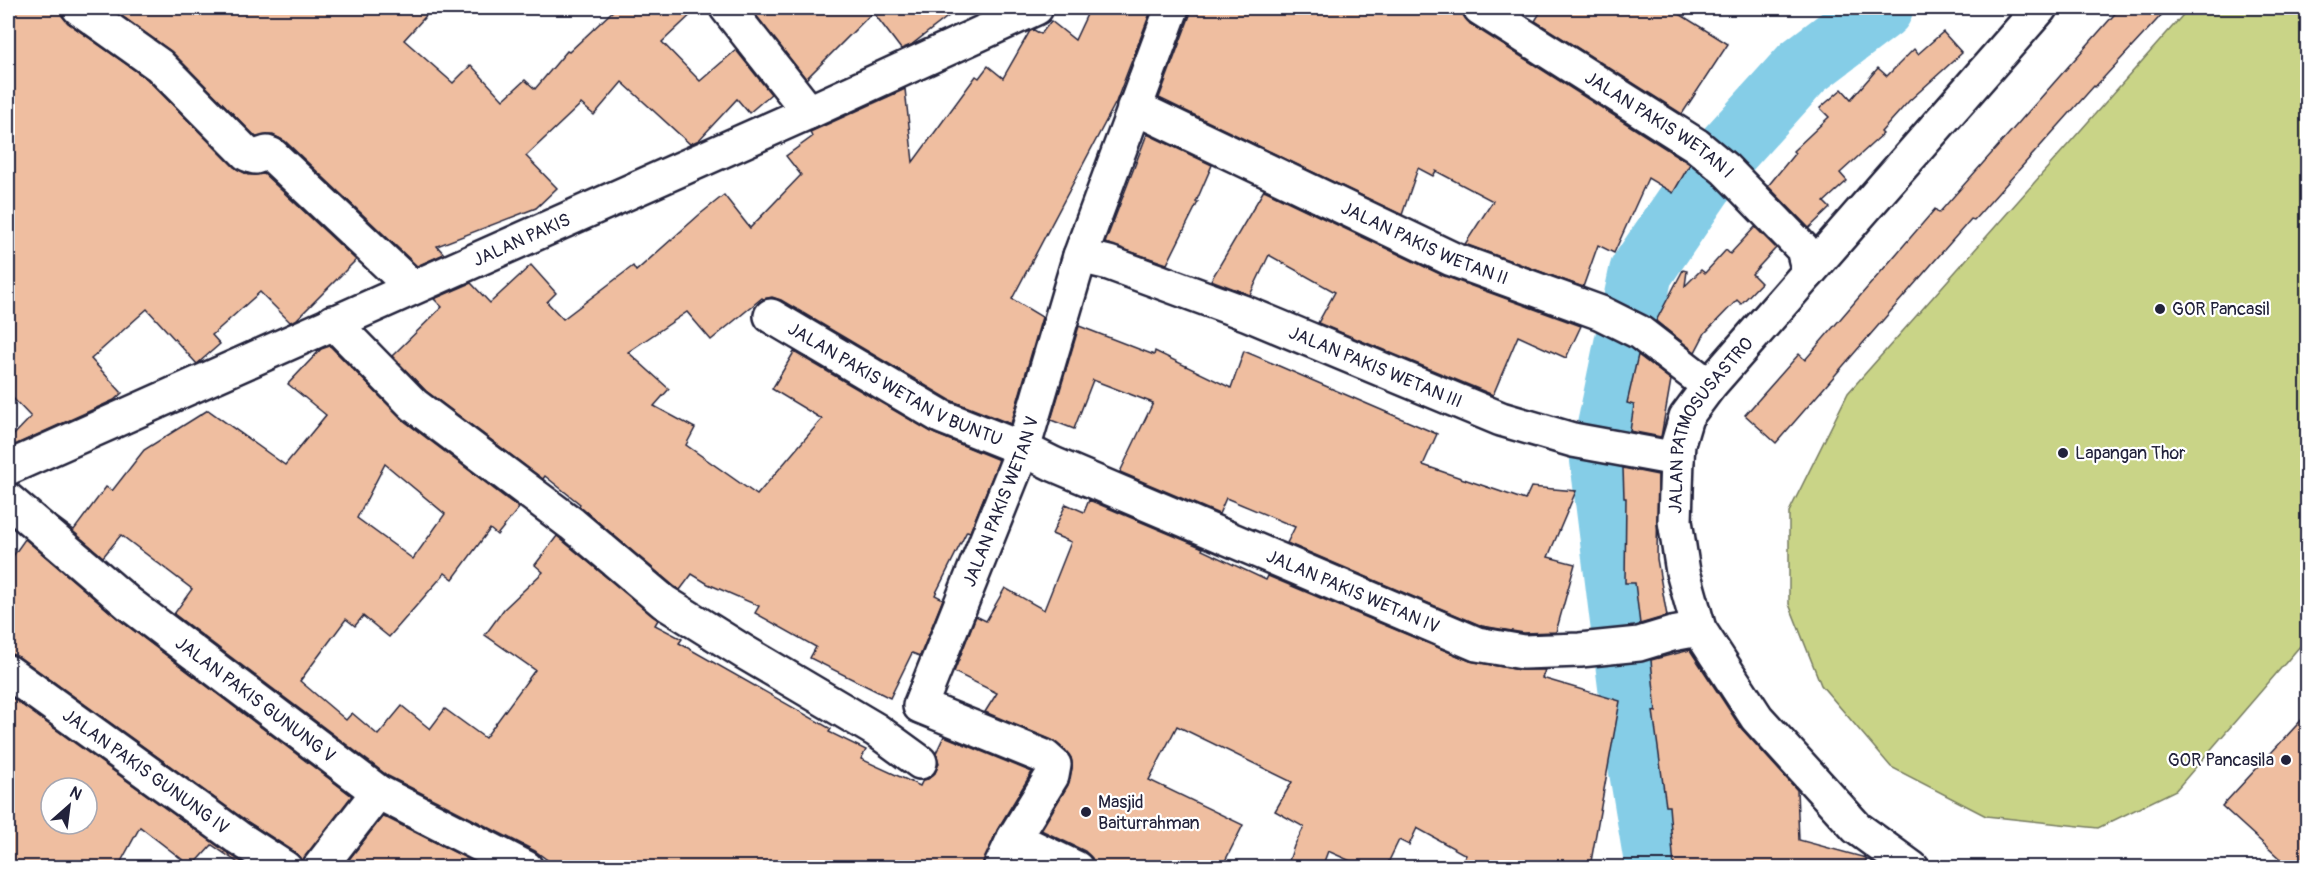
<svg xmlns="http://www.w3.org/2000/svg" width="2315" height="875" viewBox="0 0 2315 875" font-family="Pangolin,sans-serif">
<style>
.green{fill:#c9d487;stroke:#767b61;stroke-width:1.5}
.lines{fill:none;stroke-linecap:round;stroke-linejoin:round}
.river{stroke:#85cde7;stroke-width:64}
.building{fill:#efbea0;stroke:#22223b;stroke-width:1.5;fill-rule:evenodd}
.minor-casing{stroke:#22223b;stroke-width:38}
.minor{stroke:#fff;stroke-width:33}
.poi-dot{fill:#22223b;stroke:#fff;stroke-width:2}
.labels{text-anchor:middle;stroke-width:4.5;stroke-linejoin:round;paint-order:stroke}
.street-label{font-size:18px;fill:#22223b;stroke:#fff}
.poi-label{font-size:18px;fill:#22223b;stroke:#fff;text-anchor:start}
</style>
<rect width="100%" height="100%" fill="#fff"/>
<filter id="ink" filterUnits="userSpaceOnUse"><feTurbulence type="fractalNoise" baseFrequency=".0167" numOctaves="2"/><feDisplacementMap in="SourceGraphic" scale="12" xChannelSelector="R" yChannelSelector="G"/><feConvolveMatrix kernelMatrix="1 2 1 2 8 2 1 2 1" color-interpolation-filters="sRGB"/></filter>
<g filter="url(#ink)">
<polygon class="green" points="2189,8 2307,8 2307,638 2176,790 2098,828 1986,816 1891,767 1821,685 1789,604 1789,512 1848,393"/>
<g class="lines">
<polyline class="river" points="1657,868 1639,759 1602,460 1641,272 1715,164 1803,67 1881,8"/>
</g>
<g class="building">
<polygon points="8,8 60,8 62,16 68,23 147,79 234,167 248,175 264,174 356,260 296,320 290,322 260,292 212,335 220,344 197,364 147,309 91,359 122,393 114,400 8,448 8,441 31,417 8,393"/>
<polygon points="111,8 433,8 404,40 453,83 471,65 503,100 525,80 535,89 567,51 569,52 616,8 698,8 662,42 700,81 736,50 771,94 749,113 737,99 699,140 690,144 622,82 594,115 581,104 526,156 557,188 536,208 437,246 444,254 417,266 285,141 273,135 256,137 172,52"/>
<polygon points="750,8 959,8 911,45 901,49 873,12 806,79"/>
<polygon points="1090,8 1152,8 1116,102 1012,299 1042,317 1011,424 950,400 781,300 772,297 763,299 762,298 711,340 687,312 628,352 669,389 654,406 695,428 686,445 757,495 822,419 772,389 794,352 933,433 999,460 970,532 967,531 935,595 943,599 920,656 912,653 890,698 810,658 816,647 755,613 759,606 708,584 692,574 680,590 675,587 579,506 580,504 545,476 543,479 426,391 392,356 442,307 434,299 471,283 490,303 531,265 556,293 547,302 563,319 633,266 636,271 699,215 724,195 750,228 801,175 786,156 812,137 810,132 903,90 905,89 913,162 976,76 979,78 988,66 1003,78 1030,31 1034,30 1041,34 1051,21 1075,40"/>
<polygon points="1190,8 1454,8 1462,12 1470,24 1690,164 1673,193 1648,178 1614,253 1598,245 1583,287 1465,244 1493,201 1436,171 1433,176 1418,168 1402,215 1159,98 1190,15"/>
<polygon points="1543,8 1670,8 1728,44 1682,114 1535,21"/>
<polygon points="2120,8 2168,8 2095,87 2094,86 1974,220 1971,219 1776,443 1745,415 1799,354 1805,360 1935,209 1939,213"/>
<polygon points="1943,32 1962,53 1909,101 1881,132 1883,134 1840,173 1847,181 1824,202 1830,208 1809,228 1768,186 1795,153 1793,151 1829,117 1820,108 1842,89 1851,99 1878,68 1887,76 1914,49 1918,54"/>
<polygon points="1147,134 1212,165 1196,202 1198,202 1167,264 1105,243"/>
<polygon points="1264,190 1444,276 1581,326 1566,358 1518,336 1493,395 1318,323 1335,292 1269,255 1250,295 1211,280"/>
<polygon points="1755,227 1776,248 1752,274 1761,283 1741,304 1737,300 1705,333 1695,352 1656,321 1683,270 1687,271 1685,286 1701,270 1705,273 1726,250 1730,254"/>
<polygon points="1079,326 1154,355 1155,351 1231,388 1244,351 1437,434 1423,465 1525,500 1531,487 1576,491 1548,557 1575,564 1556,632 1524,633 1482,626 1287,543 1295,527 1226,498 1219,514 1120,472 1153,403 1093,380 1074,429 1051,420"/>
<path d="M 330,346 L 403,420 L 519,508 L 497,535 L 490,529 L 453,579 L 445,573 L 389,637 L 363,616 L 355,626 L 346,619 L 300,681 L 346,720 L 352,713 L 378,735 L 402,706 L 430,729 L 445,709 L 485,738 L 535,670 L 485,635 L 504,609 L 543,572 L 535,565 L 557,536 L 658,620 L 655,625 L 682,639 L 679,643 L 831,729 L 829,732 L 866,750 L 861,759 L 920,786 L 923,780 L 928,779 L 935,773 L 939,763 L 936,753 L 944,736 L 1032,772 L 997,830 L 982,867 L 557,867 L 535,851 L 388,776 L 174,614 L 192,589 L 121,535 L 103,557 L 54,515 L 74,530 L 106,487 L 112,491 L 144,450 L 208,410 L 285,465 L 326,415 L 288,384 L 321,349 ZM 385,464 L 445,514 L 413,559 L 357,518 Z"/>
<polygon points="1638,355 1671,380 1661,437 1630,431 1634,405 1627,403"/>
<polygon points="1623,468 1658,475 1657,559 1667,616 1640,624 1635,583 1625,583 1626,498 1624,498"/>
<polygon points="1089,500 1203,548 1202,550 1266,580 1268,576 1470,661 1520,670 1545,670 1542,678 1620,701 1590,867 1460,867 1466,855 1417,828 1409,845 1399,840 1386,867 1364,867 1328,851 1322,867 1287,867 1294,846 1304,827 1275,811 1292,782 1177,726 1149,780 1243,825 1222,867 1095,867 1092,858 1085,851 1041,830 1068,785 1072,768 1071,758 1066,751 1052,740 985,712 997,693 954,672 976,616 986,621 1005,588 1044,610 1071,542 1052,534 1066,504 1084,512"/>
<polygon points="25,539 117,618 352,796 302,861 295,852 248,822 19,657 8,654 8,563"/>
<polygon points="1690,650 1741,728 1797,790 1799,840 1866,858 1866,867 1674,867 1669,806 1666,806 1653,711 1656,712 1651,660"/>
<path d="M 8,695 L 226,852 L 250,867 L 244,867 L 212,845 L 192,867 L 140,827 L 118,867 L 8,867 ZM 51,788 L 87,788 L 87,824 L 51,824 Z"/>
<polygon points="2307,714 2307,867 2289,867 2222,806"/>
<polygon points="383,816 484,867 343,867"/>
</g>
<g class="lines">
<defs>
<g id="minor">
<polyline points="79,8 159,65 247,154 255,157 267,153 272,155 412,287"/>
<polyline points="727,8 809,112"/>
<path id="s1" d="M 1480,8 L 1696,145 L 1725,169 L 1803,249 L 1809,272"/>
<path id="s2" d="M 1134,107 L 1452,259 L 1601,313 L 1639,332 L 1709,386"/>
<path id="s3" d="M 1080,256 L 1109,263 L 1248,314 L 1501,419 L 1573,440 L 1677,459"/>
<path id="s4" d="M 771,316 L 942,417 L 1023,449 L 1053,464 L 1477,644 L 1523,652 L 1580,650 L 1639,644 L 1672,634 L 1699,629"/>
<polyline points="333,322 414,405 572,524 664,602 744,652 876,730 920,762"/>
<path id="s5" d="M 8,468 L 809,112 L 1036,8"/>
<path id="s6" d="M 8,500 L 128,603 L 378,792 L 526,868"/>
<path id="s7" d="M 8,672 L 237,837 L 285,868"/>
<polyline points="1014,838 1076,868"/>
<polyline points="319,868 378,792"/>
<path id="s8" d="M 1000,868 L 1014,838 L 1052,776 L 1054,765 L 1045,757 L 920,706 L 1023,449 L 1080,256 L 1172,8"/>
<path id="s9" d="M 1912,868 L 1857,828 L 1757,718 L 1699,629 L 1683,572 L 1675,521 L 1677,459 L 1678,444 L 1686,417 L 1709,386 L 2040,8"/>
</g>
</defs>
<use href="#minor" class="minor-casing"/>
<use href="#minor" class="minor"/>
</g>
</g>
<g class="poi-dot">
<circle cx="2160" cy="309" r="6"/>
<circle cx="2063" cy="453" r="6"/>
<circle cx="2286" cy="760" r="6"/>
<circle cx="1086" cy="812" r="6"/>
</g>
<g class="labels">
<g class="street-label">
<text dy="6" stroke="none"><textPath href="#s1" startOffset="214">JALAN PAKIS WETAN I</textPath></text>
<text dy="6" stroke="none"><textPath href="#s5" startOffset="562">JALAN PAKIS</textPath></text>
<text dy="6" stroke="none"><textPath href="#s2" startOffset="321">JALAN PAKIS WETAN II</textPath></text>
<text dy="6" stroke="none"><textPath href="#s3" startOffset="316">JALAN PAKIS WETAN III</textPath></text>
<text dy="6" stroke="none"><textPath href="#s4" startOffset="142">JALAN PAKIS WETAN V BUNTU</textPath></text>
<text dy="6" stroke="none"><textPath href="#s9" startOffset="540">JALAN PATMOSUSASTRO</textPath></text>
<text dy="6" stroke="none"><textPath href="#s8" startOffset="484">JALAN PAKIS WETAN V</textPath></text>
<text dy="6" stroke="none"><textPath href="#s4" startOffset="645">JALAN PAKIS WETAN IV</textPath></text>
<text dy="6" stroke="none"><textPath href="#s6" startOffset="318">JALAN PAKIS GUNUNG V</textPath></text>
<text dy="6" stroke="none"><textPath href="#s7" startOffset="170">JALAN PAKIS GUNUNG IV</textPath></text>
</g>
<g class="poi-label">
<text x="2172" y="315">GOR Pancasil</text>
<text x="2075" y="459">Lapangan Thor</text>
<text x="2274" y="766" text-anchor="end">GOR Pancasila</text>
<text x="1098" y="808">Masjid<tspan x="1098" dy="21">Baiturrahman</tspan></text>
</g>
</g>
<rect width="2315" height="875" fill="none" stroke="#fff" stroke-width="30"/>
<rect x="15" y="15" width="2285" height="845" fill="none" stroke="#22223b" stroke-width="2" filter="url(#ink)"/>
<g transform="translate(69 806) rotate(28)"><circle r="28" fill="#ffffff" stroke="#a7a7b1" stroke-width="1.5"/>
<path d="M0-4.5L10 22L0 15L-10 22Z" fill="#22223b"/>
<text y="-9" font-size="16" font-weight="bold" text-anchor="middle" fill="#22223b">N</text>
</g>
</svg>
